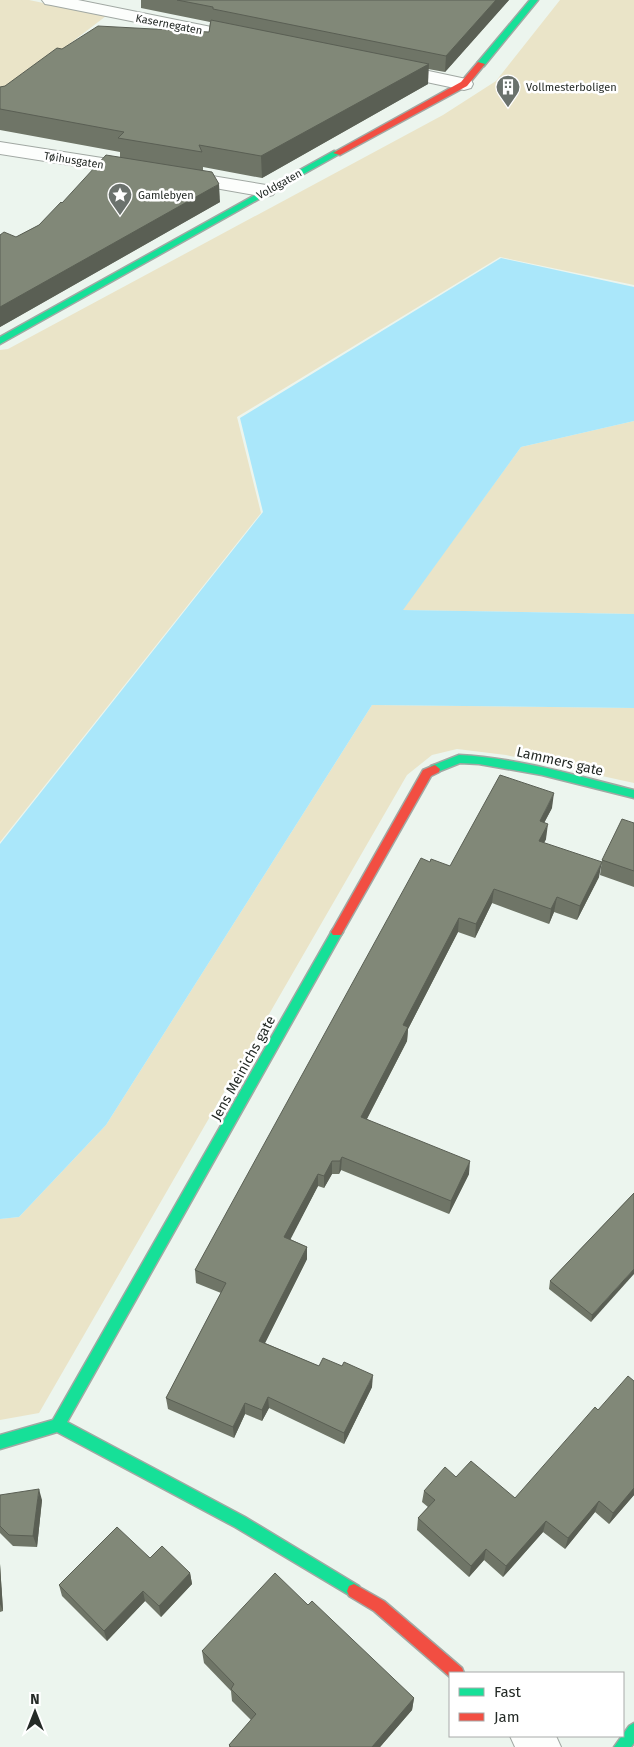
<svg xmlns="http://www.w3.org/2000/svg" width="634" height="1747" viewBox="0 0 634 1747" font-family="'Fira Sans',sans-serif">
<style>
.green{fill:#eae4c8}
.water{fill:#aae7fa}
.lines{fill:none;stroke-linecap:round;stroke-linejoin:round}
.street-casing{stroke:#a1a8a3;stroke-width:2}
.fast-casing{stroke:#a1a8a3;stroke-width:3}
.jam-casing{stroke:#a1a8a3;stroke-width:3}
.street{fill:#fcfefc;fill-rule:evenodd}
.fast{fill:#16e098;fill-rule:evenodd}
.jam{fill:#f24e42;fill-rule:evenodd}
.wall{fill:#6f7567}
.shaded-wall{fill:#5a5f54}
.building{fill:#818878;stroke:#5a5f54}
.labels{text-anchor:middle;stroke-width:5;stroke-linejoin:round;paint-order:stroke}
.far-street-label{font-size:11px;fill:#252b27;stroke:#fff}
.far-poi-label{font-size:11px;fill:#252b27;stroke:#fff;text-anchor:start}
.street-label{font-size:14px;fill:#252b27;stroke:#fff}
</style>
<rect width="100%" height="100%" fill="#ecf5ee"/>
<g class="green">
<polygon points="0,0 29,0 106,16 0,97"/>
<polygon points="560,0 634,0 634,285 500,257 237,417 261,513 0,842 0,350 8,349 443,115 496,81"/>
<polygon points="634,421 634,614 402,610 521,447"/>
<polygon points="372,705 634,708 634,783 506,755 457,749 432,755 407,775 39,1413 0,1420 0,1219 19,1217 106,1125"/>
</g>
<polygon class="water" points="501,258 634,287 634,421 521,447 403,610 634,614 634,708 372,705 106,1125 19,1217 0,1219 0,844 263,512 240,418"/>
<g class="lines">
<defs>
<g id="street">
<polygon points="42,0 78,0 246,34 252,35 255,39 252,43 246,44 51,5 45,4"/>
<polygon points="391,63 471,80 473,84 471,88 464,90 384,73 382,69 384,65"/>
<polygon points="0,142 134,163 141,165 144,169 141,173 134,175 0,154"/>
<polygon points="182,171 266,185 273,187 276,191 273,195 266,197 175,181 172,177 175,173"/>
<polygon points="510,1736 556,1736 561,1747 515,1747"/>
</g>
<g id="fast">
<polygon points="530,0 538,0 484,66 478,66 478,62"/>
<polygon points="334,151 341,153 0,344 0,337"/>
<path d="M 459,755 C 518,758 577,776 634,790 L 634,798 L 542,775 L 479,764 L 460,763 L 435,773 L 430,769 L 431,766 Z"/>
<polygon points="337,927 341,929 343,932 341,935 67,1422 245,1517 359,1586 361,1591 359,1596 354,1598 235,1527 57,1432 0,1449 0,1435 53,1420 333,929"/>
<polygon points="634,1723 634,1743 631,1747 614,1747 629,1726"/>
</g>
<g id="jam">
<polygon points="478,62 485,64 467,86 340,155 333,153 461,82"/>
<polygon points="435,765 440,769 439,772 431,776 341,935 333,935 331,932 333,929 423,770"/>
<polygon points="354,1584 384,1601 462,1668 464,1673 450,1673 450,1677 374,1611 349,1596 347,1591 349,1586"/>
</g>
</defs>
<use href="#street" class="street-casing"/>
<use href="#fast" class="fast-casing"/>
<use href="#jam" class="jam-casing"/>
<use href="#street" class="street"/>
<use href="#fast" class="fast"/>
<use href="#jam" class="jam"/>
</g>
<g class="wall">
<polygon points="141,0 509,0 445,72 428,69 428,84 262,178 203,167 203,170 220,202 0,327 0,235 16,237 39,225 62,203 120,157 120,152 0,130 0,87 5,86 62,49 209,32 210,22 141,8"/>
<polygon points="552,808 544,823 546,839 544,843 599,877 577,920 554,912 549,924 492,903 475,938 458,932 408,1029 407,1041 367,1119 469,1174 449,1214 341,1170 339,1174 332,1174 324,1188 318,1186 290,1239 307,1247 307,1259 265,1343 319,1366 372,1387 344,1444 269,1408 262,1421 245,1414 234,1438 168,1409 166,1398 221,1293 196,1283 195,1270 430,862 450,866"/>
<polygon points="634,823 634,887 600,875 602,860"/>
<polygon points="634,1193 591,1322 549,1289 550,1281"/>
<polygon points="634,1381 634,1495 609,1524 595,1512 565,1549 543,1532 503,1577 484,1560 469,1577 417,1530 418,1518 428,1507 422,1502 424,1491 456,1477 515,1498 598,1410"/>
<polygon points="0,1495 42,1500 37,1547 13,1546 0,1533"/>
<polygon points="150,1558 190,1573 192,1584 161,1617 145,1601 107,1641 62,1596 59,1585"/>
<polygon points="0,1564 3,1611 0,1612"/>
<polygon points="308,1605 414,1698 412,1710 380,1747 229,1747 229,1745 251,1720 232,1701 231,1691 204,1663 202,1651"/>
</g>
<g class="shaded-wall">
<polygon points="496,0 509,0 445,72 446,56"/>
<polygon points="429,64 428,84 262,178 261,156"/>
<polygon points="219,184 220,202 0,327 0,307"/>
<polygon points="554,793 552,808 537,836 540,821"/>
<polygon points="548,824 546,839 537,856 539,841"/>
<polygon points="602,862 599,877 577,920 580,906"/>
<polygon points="494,889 492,903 475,938 476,924"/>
<polygon points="557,897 554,912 549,924 551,909"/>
<polygon points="459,918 458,932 408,1029 407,1041 361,1130 361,1117 403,1025"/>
<polygon points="342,1157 341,1170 339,1174 340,1161"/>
<polygon points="332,1161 332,1174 324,1188 324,1176"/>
<polygon points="470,1161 469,1174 449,1214 451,1201"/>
<polygon points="318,1174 318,1186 285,1250 284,1237"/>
<polygon points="307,1247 307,1259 260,1353 259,1341"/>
<polygon points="634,1269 634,1274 591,1322 592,1315"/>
<polygon points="373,1375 372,1387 344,1444 344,1433"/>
<polygon points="268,1397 269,1408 262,1421 262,1410"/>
<polygon points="245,1403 245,1414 234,1438 233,1427"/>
<polygon points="634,1488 634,1495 609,1524 613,1513"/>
<polygon points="39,1489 42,1500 37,1547 33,1536"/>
<polygon points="599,1501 595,1512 565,1549 568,1538"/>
<polygon points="546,1521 543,1532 503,1577 506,1566"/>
<polygon points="486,1549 484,1560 469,1577 471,1566"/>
<polygon points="0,1564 3,1611 0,1604"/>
<polygon points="190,1573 192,1584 161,1617 159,1606"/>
<polygon points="143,1591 145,1601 107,1641 104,1631"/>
<polygon points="414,1698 412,1710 380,1747 372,1747"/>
</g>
<g class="building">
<polygon points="177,0 496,0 446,56 213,9 213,7"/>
<polygon points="211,20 429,64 261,156 199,145 202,152 118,138 124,132 0,109 0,87 5,86 57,48 62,49 98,26 209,32"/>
<polygon points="106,155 212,172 219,184 0,307 0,235 4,232 16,237 39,225 61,202 62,203"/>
<polygon points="500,775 554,793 540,821 548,824 539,841 602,862 580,906 557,897 551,909 494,889 476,924 459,918 403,1025 408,1027 361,1117 470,1161 451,1201 342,1157 340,1161 332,1161 324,1176 318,1174 284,1237 307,1247 259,1341 319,1366 323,1358 342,1366 344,1362 373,1375 344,1433 268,1397 262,1410 245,1403 233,1427 166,1398 226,1283 195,1270 421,858 430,862 431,859 450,866"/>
<polygon points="622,819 634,823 634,871 602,860"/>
<polygon points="634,1193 634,1269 592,1315 550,1281"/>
<polygon points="628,1376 634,1381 634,1488 613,1513 599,1501 568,1538 546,1521 506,1566 486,1549 471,1566 418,1518 435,1500 424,1491 445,1467 456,1477 471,1461 515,1498 595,1407 598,1410"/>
<polygon points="39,1489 33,1536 9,1535 0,1526 0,1495"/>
<polygon points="117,1527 150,1558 162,1546 190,1573 159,1606 143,1591 104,1631 59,1585"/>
<polygon points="275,1573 308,1605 312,1601 414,1698 372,1747 231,1747 229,1745 256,1714 231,1689 234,1684 202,1651"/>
</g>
<defs>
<symbol id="building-pin" viewBox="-11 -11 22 30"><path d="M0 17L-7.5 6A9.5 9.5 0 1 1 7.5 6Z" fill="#6b726d" stroke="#fff"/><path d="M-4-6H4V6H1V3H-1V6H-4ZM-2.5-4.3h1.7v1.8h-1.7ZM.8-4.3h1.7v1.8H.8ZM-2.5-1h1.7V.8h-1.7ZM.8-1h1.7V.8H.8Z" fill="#fff"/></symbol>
<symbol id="sight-pin" viewBox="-11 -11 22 30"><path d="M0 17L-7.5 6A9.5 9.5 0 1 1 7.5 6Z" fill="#6b726d" stroke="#fff"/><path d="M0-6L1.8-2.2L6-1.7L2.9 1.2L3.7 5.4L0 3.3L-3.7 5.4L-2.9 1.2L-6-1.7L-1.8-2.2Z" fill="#fff"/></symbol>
</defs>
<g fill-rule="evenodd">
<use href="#building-pin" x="494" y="73" width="28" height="38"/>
<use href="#sight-pin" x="106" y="181" width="28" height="38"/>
</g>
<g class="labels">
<g class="far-street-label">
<text transform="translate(169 24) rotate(11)" y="4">Kasernegaten</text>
<text transform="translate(74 160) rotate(9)" y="4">Tøihusgaten</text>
<text transform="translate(279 184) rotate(-29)" y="4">Voldgaten</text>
</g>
<g class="far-poi-label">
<text x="526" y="91">Vollmesterboligen</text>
<text x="138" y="199">Gamlebyen</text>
</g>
<g class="street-label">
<text transform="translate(560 761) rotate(13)" y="5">Lammers gate</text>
<text transform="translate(243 1068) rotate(-61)" y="5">Jens Meinichs gate</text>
</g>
</g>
<rect x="449" y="1672" width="175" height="65" fill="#ffffff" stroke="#a8aaa9"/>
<rect x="459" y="1688" width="25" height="8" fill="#16e098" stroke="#a8aaa9"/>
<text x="494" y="1697" font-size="15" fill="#252b27">Fast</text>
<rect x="459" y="1713" width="25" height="8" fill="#f24e42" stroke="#a8aaa9"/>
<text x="494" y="1722" font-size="15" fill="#252b27">Jam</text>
<g transform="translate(35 1712)" stroke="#ffffff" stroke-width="4" paint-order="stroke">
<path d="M0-4L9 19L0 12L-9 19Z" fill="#252b27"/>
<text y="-8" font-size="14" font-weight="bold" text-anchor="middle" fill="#252b27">N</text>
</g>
</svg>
